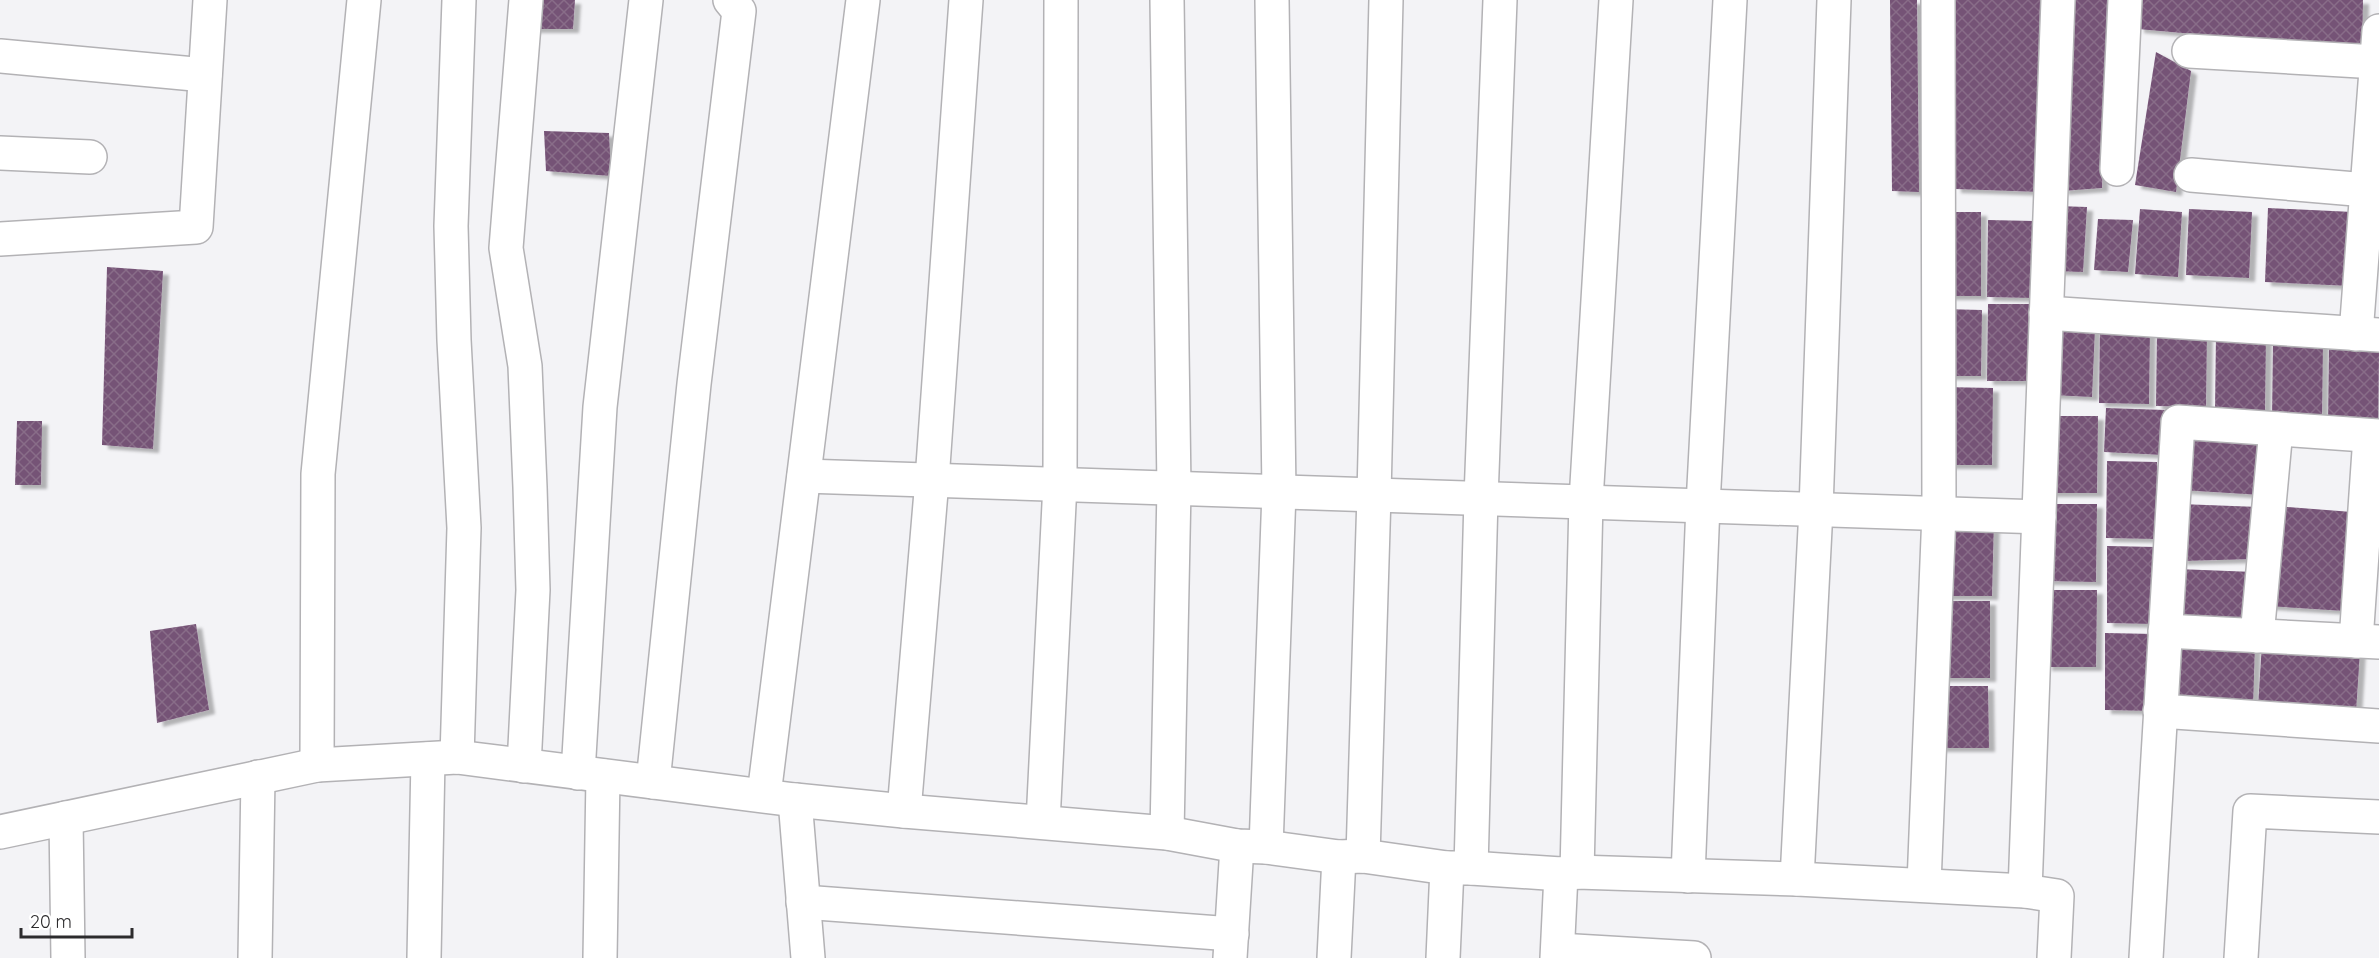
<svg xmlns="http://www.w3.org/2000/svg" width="2379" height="958" viewBox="0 0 2379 958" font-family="Quicksand,sans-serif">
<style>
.building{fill:url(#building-cross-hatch);filter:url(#shadow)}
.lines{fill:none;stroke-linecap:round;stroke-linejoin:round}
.minor-casing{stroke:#b3b2b5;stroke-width:36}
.minor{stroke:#fff;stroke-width:33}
</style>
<defs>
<pattern id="building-cross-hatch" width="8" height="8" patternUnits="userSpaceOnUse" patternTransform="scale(1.5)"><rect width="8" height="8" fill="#755276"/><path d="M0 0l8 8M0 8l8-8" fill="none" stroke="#886d88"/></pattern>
<filter id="shadow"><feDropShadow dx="6" dy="4" stdDeviation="1.5" flood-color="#0004"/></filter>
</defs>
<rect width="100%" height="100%" fill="#f3f3f6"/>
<g class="building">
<polygon points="533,0 575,0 573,29 533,29"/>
<polygon points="1890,0 1917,0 1919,192 1892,191"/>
<polygon points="1953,0 2040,0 2038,192 1955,189"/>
<polygon points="2071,0 2107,0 2102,188 2062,191"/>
<polygon points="2140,0 2363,0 2362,49 2138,29"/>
<polygon points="2156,52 2191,71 2176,192 2135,185"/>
<polygon points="544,131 609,133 611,176 546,171"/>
<polygon points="2057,206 2087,207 2083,272 2053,271"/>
<polygon points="2268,208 2353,212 2351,286 2265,282"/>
<polygon points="2140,209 2182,212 2178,277 2135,274"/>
<polygon points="2189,209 2252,212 2249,278 2186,275"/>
<rect x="1943" y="212" width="38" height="84"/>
<polygon points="2098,219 2133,220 2128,272 2094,270"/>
<polygon points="1988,220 2038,221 2036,298 1987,297"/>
<polygon points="107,267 163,271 153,449 102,445"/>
<polygon points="1988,304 2038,304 2037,381 1987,381"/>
<polygon points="1942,309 1982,310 1981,376 1939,376"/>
<polygon points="2100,326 2150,327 2149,404 2099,403"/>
<polygon points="2055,327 2095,328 2092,397 2052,395"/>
<polygon points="2157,329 2207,330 2206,407 2156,406"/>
<polygon points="2216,333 2266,334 2265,411 2215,410"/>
<polygon points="2273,341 2323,342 2322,419 2272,418"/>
<polygon points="2329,348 2379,349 2378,427 2328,425"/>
<polygon points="1943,387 1993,388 1992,465 1943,465"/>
<polygon points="2106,408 2166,410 2164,455 2104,452"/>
<polygon points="2048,416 2098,416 2097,493 2047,493"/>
<polygon points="17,421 42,421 41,485 15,485"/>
<polygon points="2184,430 2265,436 2261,495 2181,490"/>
<polygon points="2107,461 2157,462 2156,539 2106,538"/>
<polygon points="2047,504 2097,504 2096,582 2046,581"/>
<polygon points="2180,504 2259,507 2254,559 2181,561"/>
<polygon points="2275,506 2352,512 2345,611 2268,606"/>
<polygon points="1944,519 1994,519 1992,596 1943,596"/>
<polygon points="2107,546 2157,547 2156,624 2107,623"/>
<polygon points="2177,569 2254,572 2252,622 2176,620"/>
<polygon points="2047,590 2097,590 2096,667 2046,667"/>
<polygon points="1941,601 1990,601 1990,678 1940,678"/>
<polygon points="196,624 209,710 157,723 150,631"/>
<polygon points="2105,633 2155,634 2155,711 2105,710"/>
<polygon points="2174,640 2255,643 2253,707 2172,704"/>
<polygon points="2262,643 2360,650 2356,713 2258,707"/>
<polygon points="1941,686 1988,686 1989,748 1939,748"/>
</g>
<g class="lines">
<defs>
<g id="minor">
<polyline points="1167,0 1174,488 1167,833"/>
<polyline points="2189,51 2377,62"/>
<polyline points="0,56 205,75"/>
<polyline points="0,153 90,157"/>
<polyline points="2117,169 2125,0"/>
<polyline points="2191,175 2367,190"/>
<polyline points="0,239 196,227 210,0"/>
<polyline points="2046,313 2379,335"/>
<polyline points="2356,334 2379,31"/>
<polyline points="804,476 2039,517"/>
<polyline points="2165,631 2379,642"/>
<polyline points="2257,636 2276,429"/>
<polyline points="2356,641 2370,436"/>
<polyline points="2160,711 2379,726"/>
<polyline points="457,757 464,528 454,340 451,226 459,0"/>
<polyline points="317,765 318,474 364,0"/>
<polyline points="524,766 533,590 530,487 525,366 506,248 526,0"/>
<polyline points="578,773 600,407 646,0"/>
<polyline points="653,782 694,384 739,11 730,0"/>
<polyline points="764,795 863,0"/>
<polyline points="795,800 808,958"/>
<polyline points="904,811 932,480 966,0"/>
<polyline points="66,818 68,958"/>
<polyline points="1043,822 1060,484 1061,0"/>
<polyline points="0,832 317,765 457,757 795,800 904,811 1167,833 1237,846 1266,847 1339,857 1363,856 1447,868 1471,868 1561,874 1577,872 1797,879 2025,891 2057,896 2054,958"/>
<polyline points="1266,847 1279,492 1272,0"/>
<polyline points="1363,856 1374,495 1386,0"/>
<polyline points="1471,868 1481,498 1500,0"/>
<polyline points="1577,872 1586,501 1616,0"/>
<polyline points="1688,876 1703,505 1730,0"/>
<polyline points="1797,879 1816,509 1834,0"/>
<polyline points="1924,884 1939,513 1938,0"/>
<polyline points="2025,891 2058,0"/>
<polyline points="803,902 1232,934"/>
<polyline points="1558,950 1694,958"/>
<polyline points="255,958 258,777"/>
<polyline points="424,958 428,759"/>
<polyline points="600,958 603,776"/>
<polyline points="1230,958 1237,846"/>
<polyline points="1334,958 1339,857"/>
<polyline points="1443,958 1447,868"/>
<polyline points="1557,958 1561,874"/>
<polyline points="2146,958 2178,422 2379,436"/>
<polyline points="2241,958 2250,811 2379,817"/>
</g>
</defs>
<use href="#minor" class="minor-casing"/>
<use href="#minor" class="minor"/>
</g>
<path d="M21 928v9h111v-9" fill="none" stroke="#2c2b2d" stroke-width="3"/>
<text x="30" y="928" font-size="18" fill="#2c2b2d" stroke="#ffffff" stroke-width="4.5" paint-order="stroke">20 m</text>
</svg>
